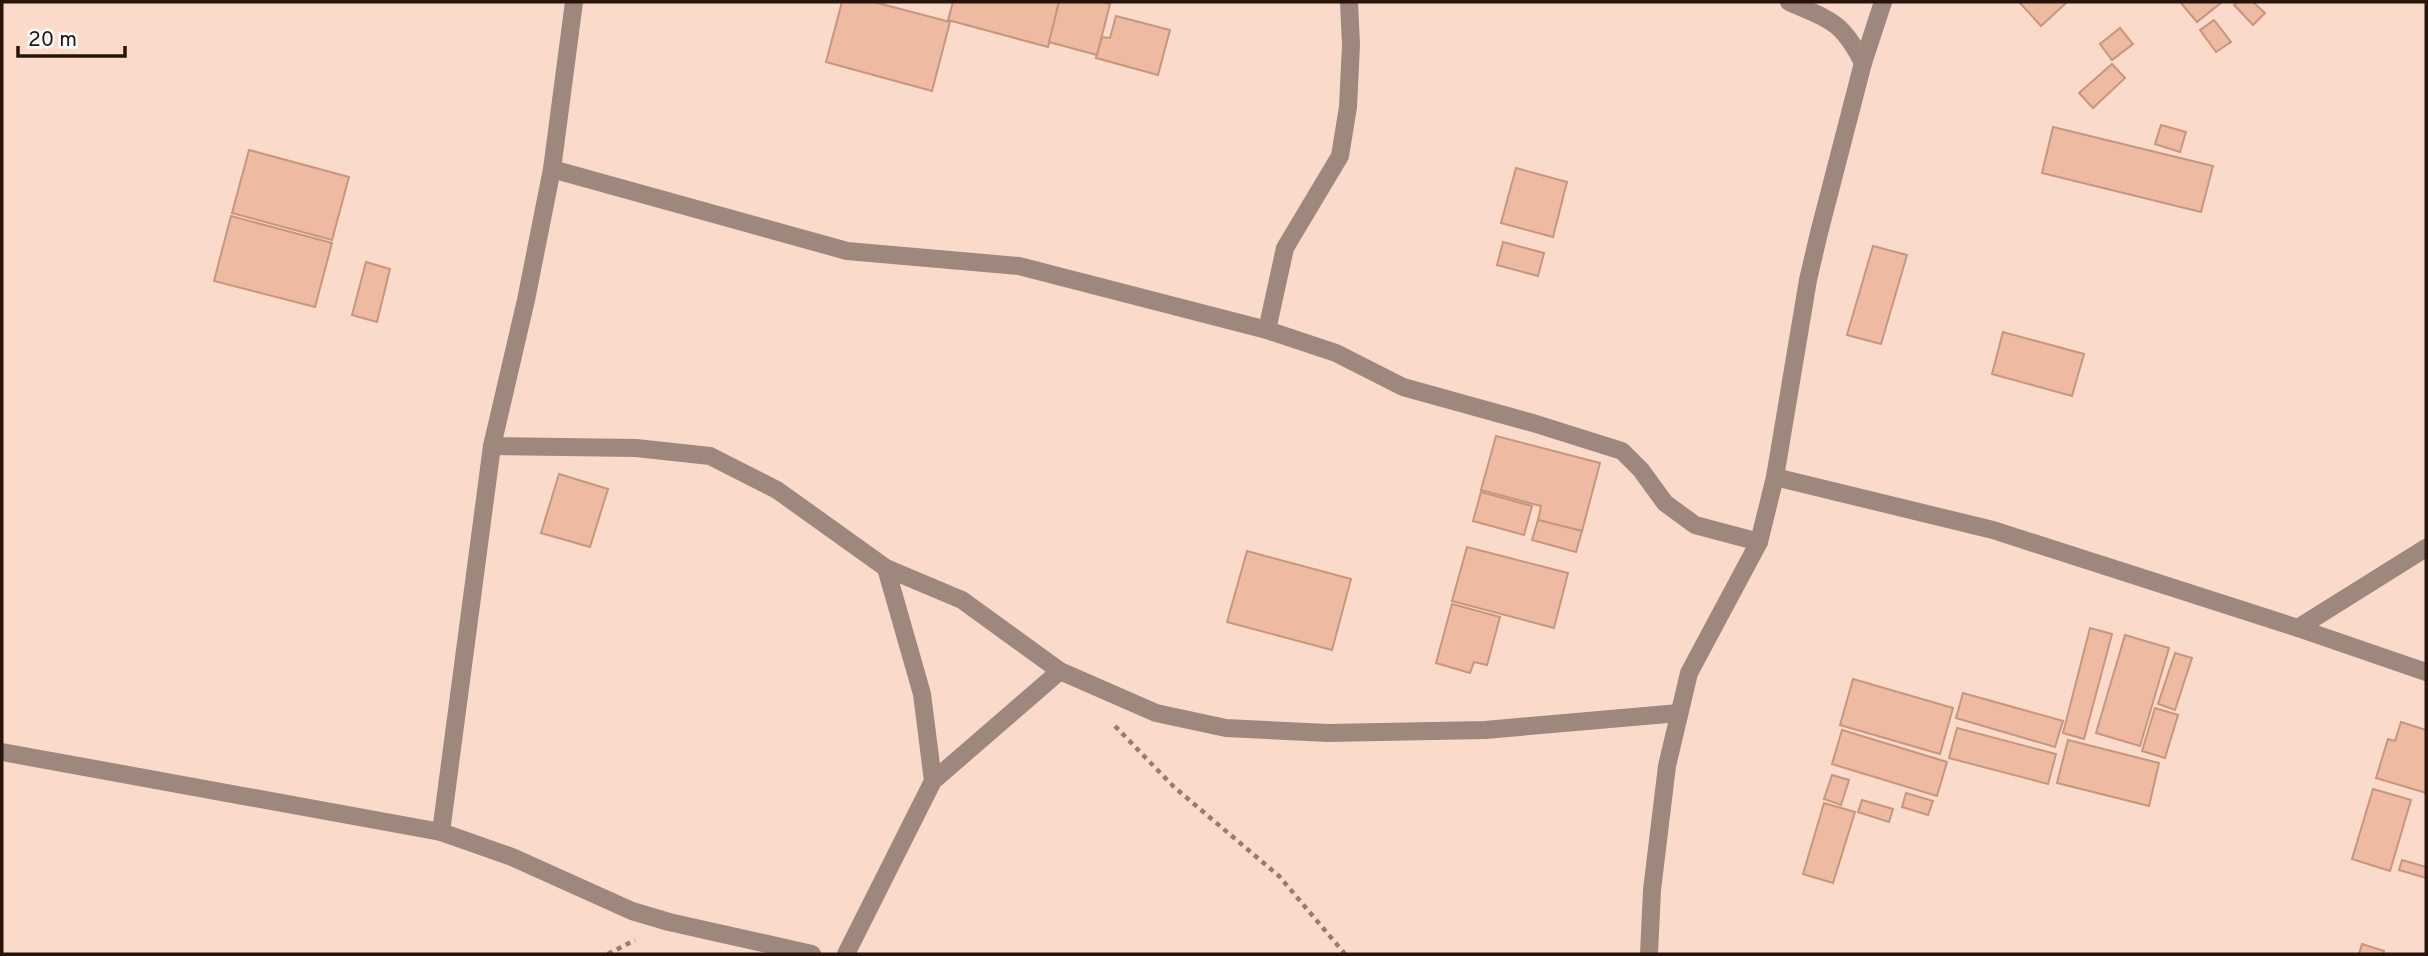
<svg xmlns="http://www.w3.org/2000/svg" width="2428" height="956" viewBox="0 0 2428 956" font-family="Overpass,sans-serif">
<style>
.building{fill:#eebba2;stroke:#c7967e;stroke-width:2}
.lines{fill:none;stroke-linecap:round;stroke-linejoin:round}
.path{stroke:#977d71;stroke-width:4.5;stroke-dasharray:5 5;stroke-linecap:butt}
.minor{stroke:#9e887e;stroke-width:18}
</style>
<rect width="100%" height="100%" fill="#fadacb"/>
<g class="building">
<polygon points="842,2 874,2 950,22 932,91 826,62"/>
<polygon points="953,2 1059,2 1048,47 948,20"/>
<polygon points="1059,2 1102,2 1110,4 1097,55 1049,42"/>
<polygon points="2019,2 2067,2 2041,26"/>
<polygon points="2180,2 2222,2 2197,22"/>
<polygon points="2237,2 2253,2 2265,13 2253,25 2234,5"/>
<polygon points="1116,16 1170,30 1158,75 1096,58 1102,37 1110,38"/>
<polygon points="2214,20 2231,42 2216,52 2200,30"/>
<polygon points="2120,28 2133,44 2112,60 2100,44"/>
<polygon points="2112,64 2125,78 2093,108 2079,93"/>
<polygon points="2161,125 2186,132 2180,152 2155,144"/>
<polygon points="2053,127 2213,166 2201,212 2042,173"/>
<polygon points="249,150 349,177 332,240 232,213"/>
<polygon points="1516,168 1567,182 1553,237 1501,223"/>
<polygon points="231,216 332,243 315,307 214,281"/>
<polygon points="1503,242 1544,253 1538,276 1497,265"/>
<polygon points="1873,246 1907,255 1881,344 1847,335"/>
<polygon points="366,262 390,269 377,322 352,315"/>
<polygon points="2003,332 2084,354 2072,396 1992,374"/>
<polygon points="1496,436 1600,463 1582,531 1538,520 1541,506 1481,490"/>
<polygon points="559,474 608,489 590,547 541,533"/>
<polygon points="1481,492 1532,506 1524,535 1473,521"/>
<polygon points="1538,520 1582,531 1576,552 1532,540"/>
<polygon points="1467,547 1568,573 1554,628 1452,601"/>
<polygon points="1247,551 1351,579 1332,650 1227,622"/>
<polygon points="1452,604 1500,617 1487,665 1474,662 1470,673 1436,663"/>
<polygon points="2090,628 2112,634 2084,739 2063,733"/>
<polygon points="2125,635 2169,648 2140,746 2096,733"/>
<polygon points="2175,653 2192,658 2175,710 2158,704"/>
<polygon points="1853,679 1953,708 1940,754 1840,725"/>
<polygon points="1963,693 2063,721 2055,747 1956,718"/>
<polygon points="2155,708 2178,715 2165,758 2142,751"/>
<polygon points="2401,722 2426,730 2426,793 2376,778 2388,739 2395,741"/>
<polygon points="1957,728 2056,754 2048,784 1949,758"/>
<polygon points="1842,730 1947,762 1937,796 1832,764"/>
<polygon points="2068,740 2159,763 2149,806 2057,783"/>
<polygon points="1832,775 1849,780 1841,805 1824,799"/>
<polygon points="2373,789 2411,800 2390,871 2352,859"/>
<polygon points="1906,793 1933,801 1928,815 1902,807"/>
<polygon points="1862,800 1893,809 1889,822 1858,812"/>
<polygon points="1824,803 1855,812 1833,883 1803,874"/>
<polygon points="2402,860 2426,867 2426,878 2399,870"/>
<polygon points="2362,944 2384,951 2383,954 2359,954"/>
</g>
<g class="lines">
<g class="path">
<polyline points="1115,726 1174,787 1279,876 1345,954"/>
<polyline points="608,954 635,940"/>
</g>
<g class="minor">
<polyline points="574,2 552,169 526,300 492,446 636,448 710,456 777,490 886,568 962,600 1060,671 1156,713 1226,728 1328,733 1485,730 1679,713"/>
<path d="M 1789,2 C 1830,20 1842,21 1863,63"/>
<polyline points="552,169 847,251 1019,266 1267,330 1336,353 1403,387 1533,423 1622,451 1641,470 1665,503 1695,525 1759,542"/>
<polyline points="1267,330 1285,248 1340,156 1348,107 1351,45 1349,2"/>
<polyline points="1775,477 1993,530 2298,628 2426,672"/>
<polyline points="886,568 922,694 933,781"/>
<polyline points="2298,628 2426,548"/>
<polyline points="2,752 441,832 512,857 632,911 669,922 812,954"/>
<polyline points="441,832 492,446"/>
<polyline points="846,954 933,781 1060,671"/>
<polyline points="1649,954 1652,890 1667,766 1689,673 1759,542 1775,477 1808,280 1819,233 1863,63 1883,2"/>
</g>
</g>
<rect width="2428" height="956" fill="none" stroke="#27140b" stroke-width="7"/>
<path d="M18 46v10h107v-10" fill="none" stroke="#27140b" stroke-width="3.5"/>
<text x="28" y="46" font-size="21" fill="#27140b" stroke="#ffffff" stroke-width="5" paint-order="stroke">20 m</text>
</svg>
